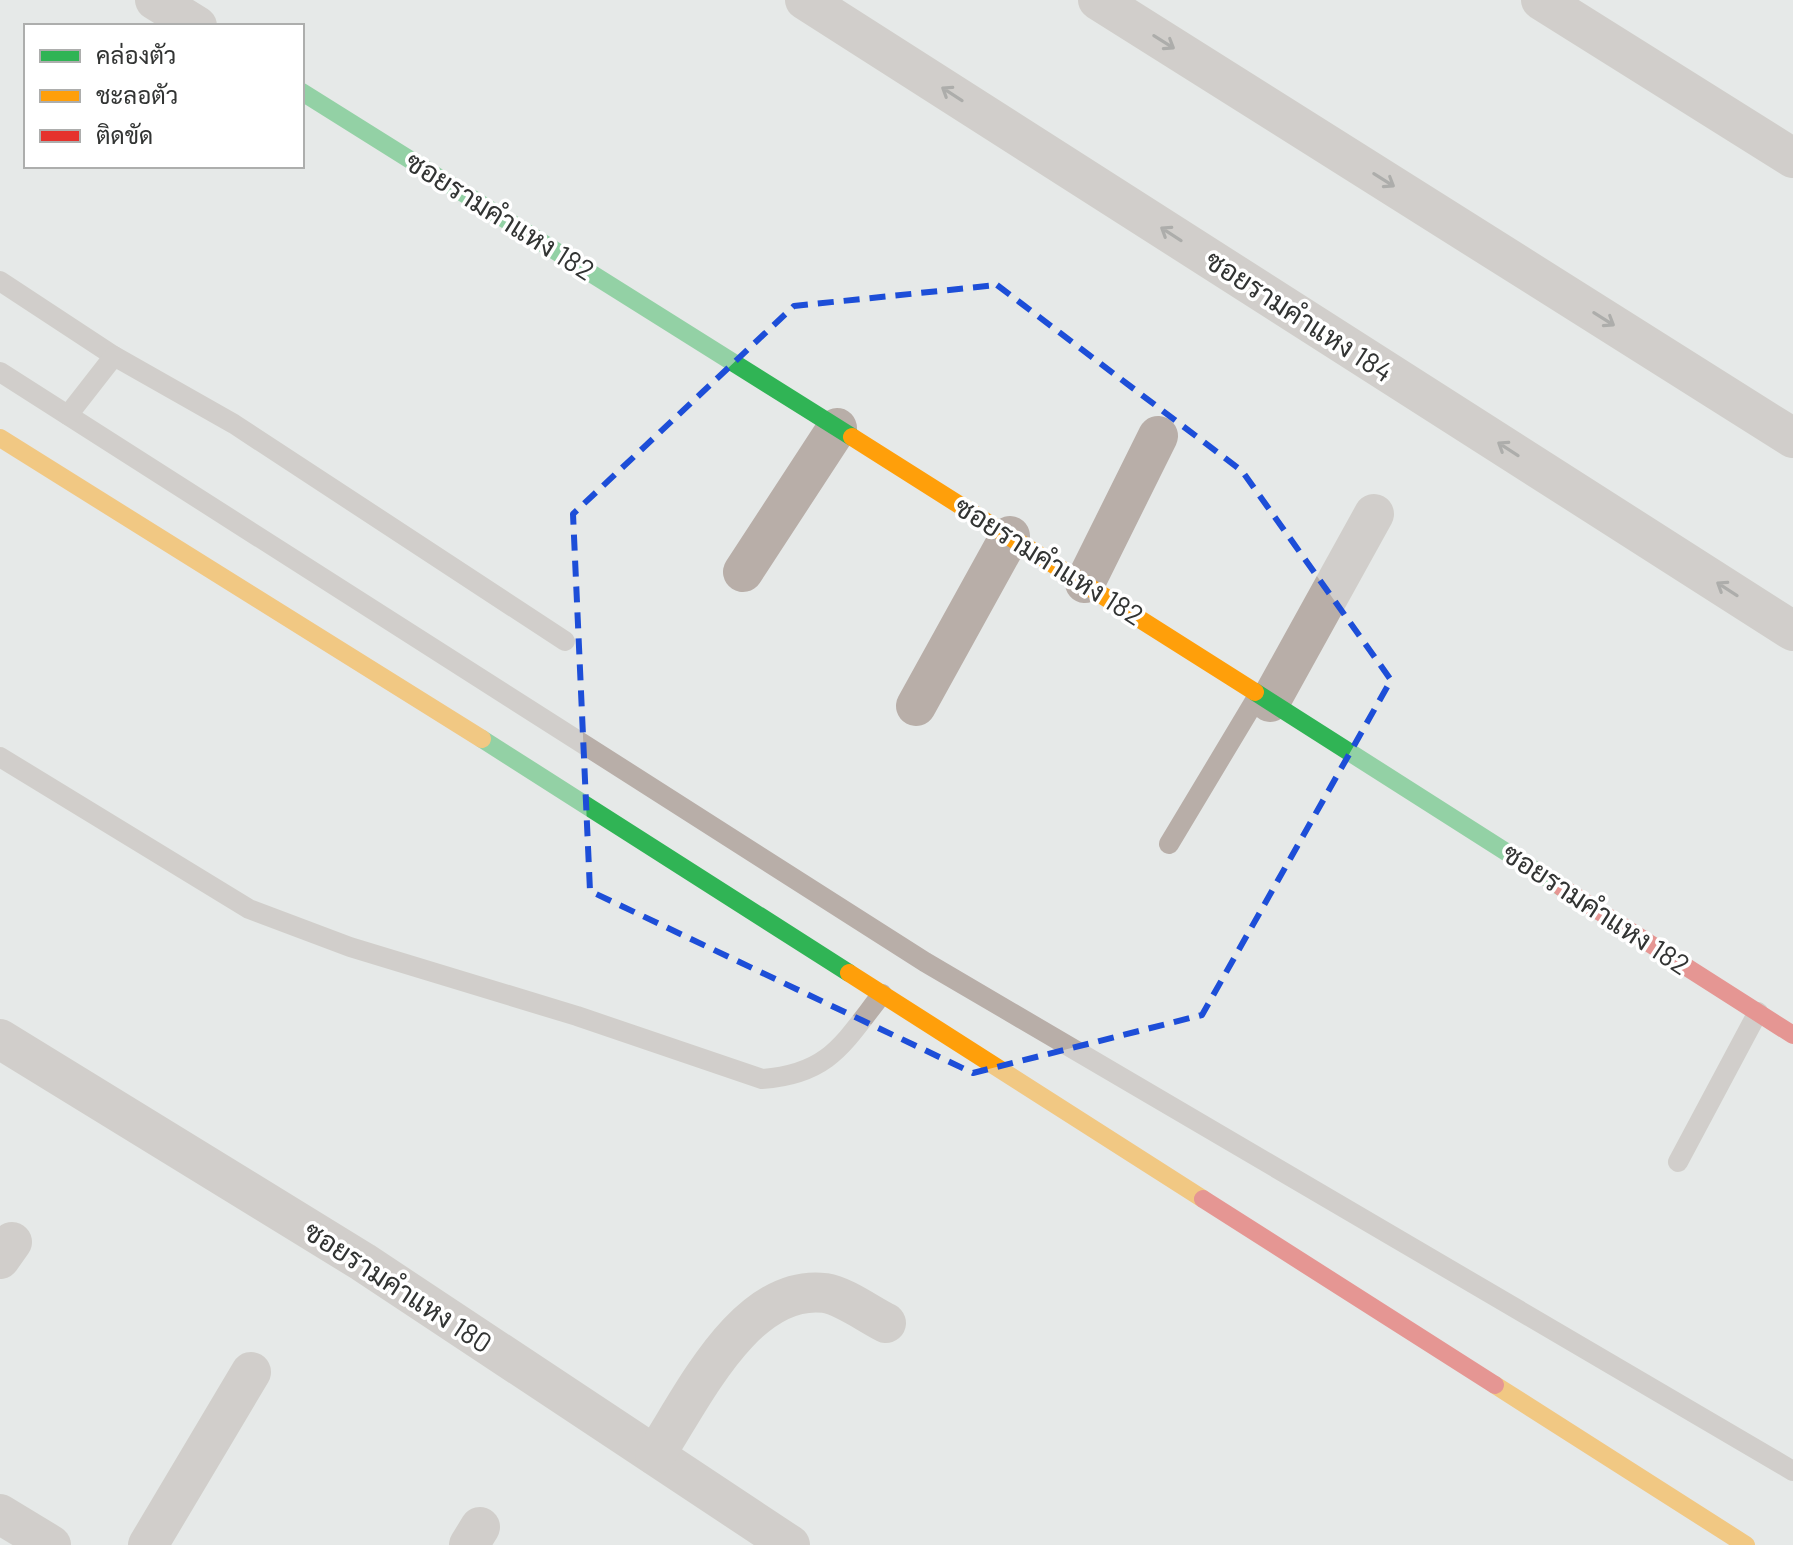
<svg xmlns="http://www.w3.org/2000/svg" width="1793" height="1545" viewBox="0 0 1793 1545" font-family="Barlow,Sarabun,sans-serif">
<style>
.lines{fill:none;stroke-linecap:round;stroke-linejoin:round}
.lane{stroke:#b8aea8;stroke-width:20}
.street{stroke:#b8aea8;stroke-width:40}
.fast{stroke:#30b455;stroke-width:18}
.slow{stroke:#ff9f0a;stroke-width:18}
.jam{stroke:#e5322d;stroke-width:18}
.oneway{stroke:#686562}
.marked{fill:none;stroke:#1d4ed8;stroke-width:6;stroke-dasharray:16 10;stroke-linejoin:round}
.labels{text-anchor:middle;stroke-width:7;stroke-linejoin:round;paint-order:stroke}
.street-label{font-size:28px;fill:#323433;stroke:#fff}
</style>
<rect width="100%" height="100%" fill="#e6e9e8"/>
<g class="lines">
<g class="lane">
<polyline points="0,281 114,356"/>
<polyline points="0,372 925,962 1793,1471"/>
<polyline points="68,415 114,356 234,424 565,641"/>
<path d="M 0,757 L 249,909 L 350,947 L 577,1016 L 762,1079 C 829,1074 843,1044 882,994"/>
<polyline points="1169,844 1259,694"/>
<polyline points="1678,1162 1758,1012"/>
</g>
<g class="street">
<polyline points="155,0 197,26"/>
<polyline points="805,0 1793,631"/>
<polyline points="1098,0 1793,438"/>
<polyline points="1541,0 1793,158"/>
<polyline points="743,572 837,428"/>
<polyline points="1085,583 1158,436"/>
<polyline points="1270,702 1374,514"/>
<polyline points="916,706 1010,536"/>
<polyline points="0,1039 363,1262 790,1545"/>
<polyline points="0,1259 12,1242"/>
<path d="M 655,1455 C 692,1399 745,1283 825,1293 C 844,1296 868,1314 886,1323"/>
<polyline points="0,1514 51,1545"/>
<polyline points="148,1545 251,1372"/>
<polyline points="469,1545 480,1527"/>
</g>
<g class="fast">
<polyline points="302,92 852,437"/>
<polyline points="1255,692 1561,887"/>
<polyline points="482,739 849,973"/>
</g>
<g class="slow">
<polyline points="852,437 1255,692"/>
<polyline points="0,438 482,739"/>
<polyline points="849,973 1203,1199"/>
<polyline points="1495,1385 1746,1545"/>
</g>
<g class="jam">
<polyline points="1561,887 1793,1035"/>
<polyline points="1203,1199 1495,1385"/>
</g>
</g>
<defs><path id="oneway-shaft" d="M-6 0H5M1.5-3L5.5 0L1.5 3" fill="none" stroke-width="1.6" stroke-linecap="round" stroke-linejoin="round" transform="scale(2)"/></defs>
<g class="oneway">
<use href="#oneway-shaft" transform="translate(1164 42) rotate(32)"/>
<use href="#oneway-shaft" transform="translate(952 94) rotate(-147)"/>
<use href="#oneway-shaft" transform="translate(1384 180) rotate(32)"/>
<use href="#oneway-shaft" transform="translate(1171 234) rotate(-147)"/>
<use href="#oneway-shaft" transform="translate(1604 319) rotate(32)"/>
<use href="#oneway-shaft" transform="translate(1508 449) rotate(-147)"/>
<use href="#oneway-shaft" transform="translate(1727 589) rotate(-147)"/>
</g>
<path d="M0 0H1793V1545H0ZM 997,285 L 1242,471 L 1391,680 L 1202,1015 L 973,1073 L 590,891 L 573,514 L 794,306 Z" fill="#e6e9e8" fill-opacity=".55" fill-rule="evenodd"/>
<path class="marked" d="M 997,285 L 1242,471 L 1391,680 L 1202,1015 L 973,1073 L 590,891 L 573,514 L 794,306 Z"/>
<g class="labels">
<g class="street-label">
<text transform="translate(500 216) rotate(32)" y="10">ซอยรามคำแหง 182</text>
<text transform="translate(1299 316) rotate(33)" y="10">ซอยรามคำแหง 184</text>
<text transform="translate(1049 561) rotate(32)" y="10">ซอยรามคำแหง 182</text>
<text transform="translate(1596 909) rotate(33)" y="10">ซอยรามคำแหง 182</text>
<text transform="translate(398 1287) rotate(33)" y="10">ซอยรามคำแหง 180</text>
</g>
</g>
<rect x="24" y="24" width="280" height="144" fill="#ffffff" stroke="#adaead" stroke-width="2"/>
<rect x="40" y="50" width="40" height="12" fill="#30b455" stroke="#adaead" stroke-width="2"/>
<text x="96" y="64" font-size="24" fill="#323433">คล่องตัว</text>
<rect x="40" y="90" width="40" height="12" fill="#ff9f0a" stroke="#adaead" stroke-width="2"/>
<text x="96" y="104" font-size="24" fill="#323433">ชะลอตัว</text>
<rect x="40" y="130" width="40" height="12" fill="#e5322d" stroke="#adaead" stroke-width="2"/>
<text x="96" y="144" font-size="24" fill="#323433">ติดขัด</text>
</svg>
